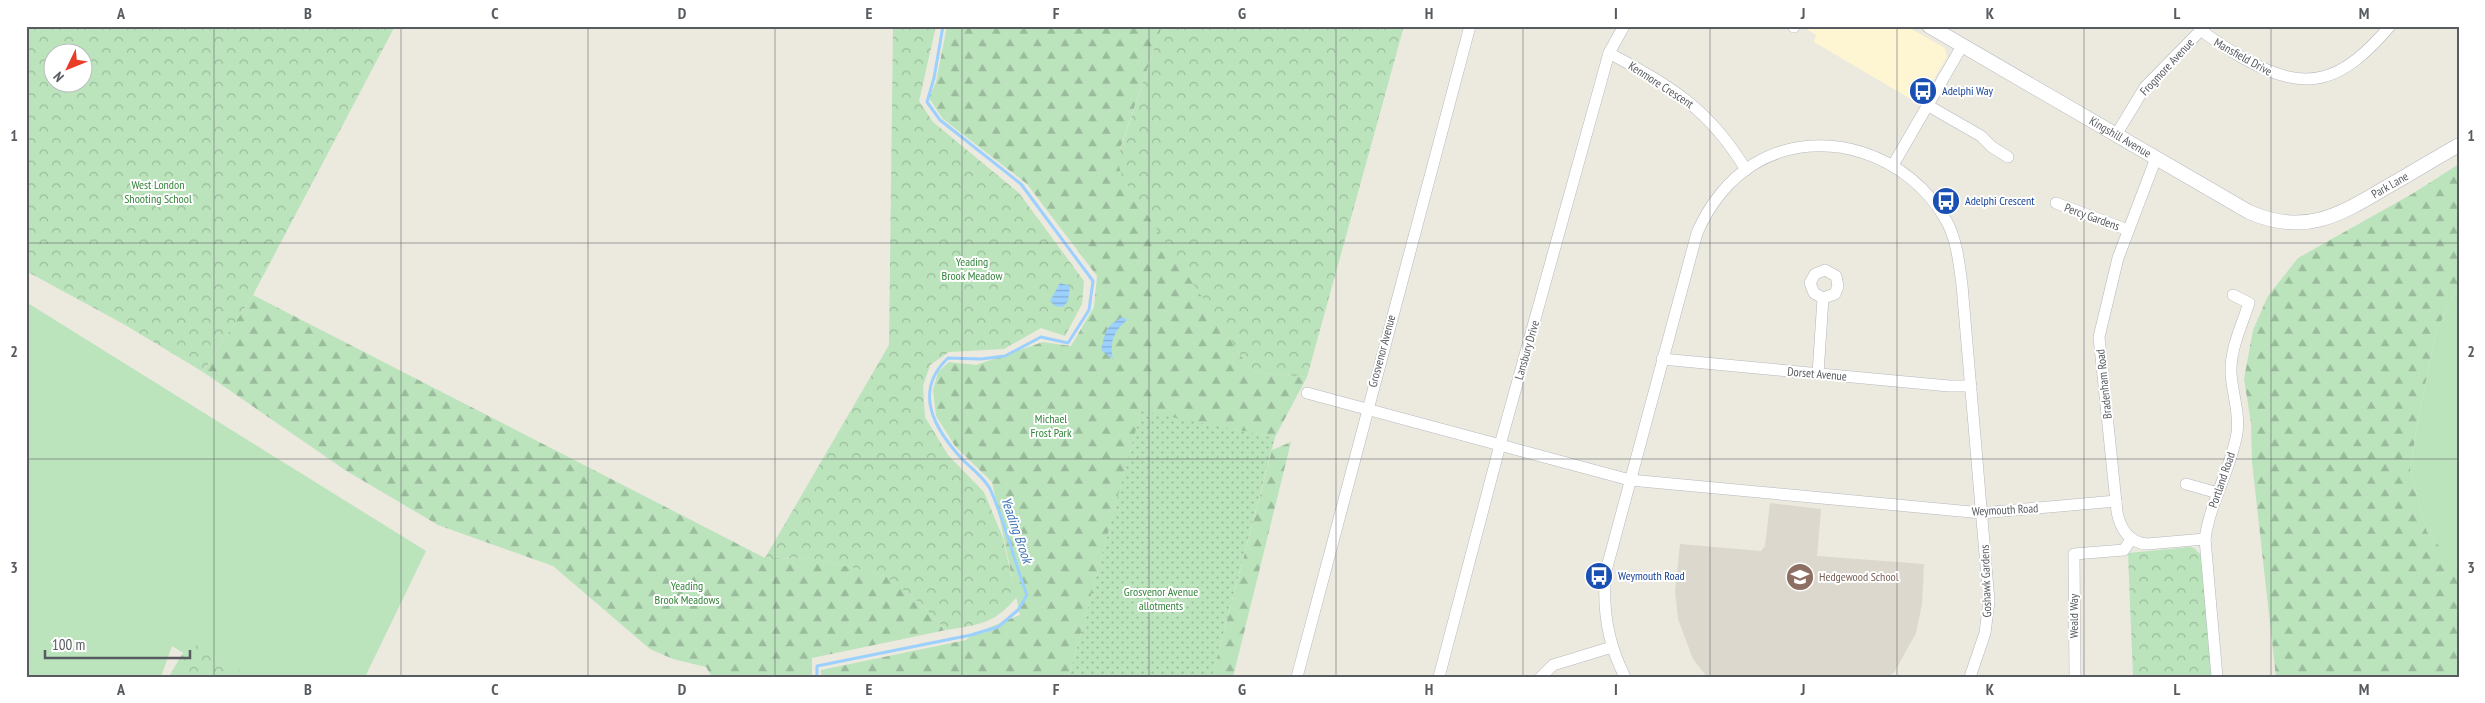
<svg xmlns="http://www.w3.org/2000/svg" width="2485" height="703" viewBox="0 0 2485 703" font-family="'PT Sans Narrow',sans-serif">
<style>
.commercial{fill:#fef5d2}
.education{fill:#dcd8ce}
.grass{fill:#bbe4bc}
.forest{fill:url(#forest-firs)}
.park{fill:url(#park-crowns);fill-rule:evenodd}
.garden{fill:url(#garden-dots)}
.water{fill:url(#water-rules)}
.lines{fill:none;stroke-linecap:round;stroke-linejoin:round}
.stream{stroke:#9cd0ff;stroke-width:3}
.minor-casing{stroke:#b5b8bd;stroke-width:12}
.tertiary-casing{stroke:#b5b8bd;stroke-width:15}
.minor{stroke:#fff;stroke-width:11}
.tertiary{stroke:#fff;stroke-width:14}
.grid{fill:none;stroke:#585c61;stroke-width:1;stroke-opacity:0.55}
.labels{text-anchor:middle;stroke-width:4;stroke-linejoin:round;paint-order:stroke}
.street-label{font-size:12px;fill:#585c61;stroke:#fff}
.transit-label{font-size:12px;fill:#164399;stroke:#fff;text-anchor:start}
.park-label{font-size:12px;fill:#34843a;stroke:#fff}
.education-label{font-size:12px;fill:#785e54;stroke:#fff;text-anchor:start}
.water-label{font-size:14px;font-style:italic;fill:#3d75b9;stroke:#fff}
.neatline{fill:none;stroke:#585c61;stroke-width:2}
.grid-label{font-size:16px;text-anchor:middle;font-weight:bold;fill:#585c61}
</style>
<defs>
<pattern id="forest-firs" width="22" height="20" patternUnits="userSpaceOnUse" patternTransform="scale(1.25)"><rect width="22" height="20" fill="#bbe4bc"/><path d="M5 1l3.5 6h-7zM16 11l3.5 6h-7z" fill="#9bbc9c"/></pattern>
<pattern id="park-crowns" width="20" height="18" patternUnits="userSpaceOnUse" patternTransform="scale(1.25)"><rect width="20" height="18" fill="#bbe4bc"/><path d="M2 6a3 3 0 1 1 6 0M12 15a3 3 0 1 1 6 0" fill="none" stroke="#9bbc9c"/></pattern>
<pattern id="garden-dots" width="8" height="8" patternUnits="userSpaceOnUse" patternTransform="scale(1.25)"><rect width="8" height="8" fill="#bbe4bc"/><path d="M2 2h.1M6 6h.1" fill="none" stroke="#9bbc9c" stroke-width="1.8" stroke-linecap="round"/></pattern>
<pattern id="water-rules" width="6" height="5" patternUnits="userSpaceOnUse" patternTransform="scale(1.25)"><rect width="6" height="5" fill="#9cd0ff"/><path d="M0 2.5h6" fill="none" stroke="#82acd2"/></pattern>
</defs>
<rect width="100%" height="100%" fill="#ece9df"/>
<polygon class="commercial" points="1802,26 1906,26 1945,48 1947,57 1919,104 1814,42 1816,35"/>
<polygon class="education" points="1770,503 1821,509 1817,556 1924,564 1922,604 1916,633 1895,671 1889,677 1707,677 1693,659 1678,619 1675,591 1680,544 1761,551 1765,546"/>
<g class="grass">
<polygon points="2459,283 2459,569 2427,532 2410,470 2418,419 2436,332"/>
<polygon points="26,302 426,551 365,677 223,677 172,646 161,677 26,677"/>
</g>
<g class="forest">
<polygon points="947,26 1162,26 1120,149 1123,177 1252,372 1307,377 1275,437 1141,412 1069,677 821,677 821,670 966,640 971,635 1020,615 992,482 955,446 936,416 933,390 938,372 949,362 976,365 1043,342 1071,346 1094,307 1097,276 1027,184 943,119 929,98 936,82"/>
<polygon points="2459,164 2459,283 2436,332 2418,419 2410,470 2427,532 2459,569 2459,677 2276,677 2252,462 2251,423 2244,379 2253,330 2268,296 2298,258 2412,194"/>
<polygon points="253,295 765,558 816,559 885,575 920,603 946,630 812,658 812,677 712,677 706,667 673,659 650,649 553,566 438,525 345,470 203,372"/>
<polygon points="1291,442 1233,677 1212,677 1272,450"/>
</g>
<g class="park">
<path d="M 26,26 L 395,26 L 253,295 L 203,372 L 127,326 L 26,271 ZM 52,52 L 82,52 L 82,82 L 52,82 Z"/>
<path d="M 893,26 L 936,26 L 919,101 L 933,122 L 1019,193 L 1084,281 L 1082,304 L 1065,336 L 1041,328 L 1004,349 L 949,352 L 930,365 L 923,386 L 925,417 L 948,455 L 984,492 L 1003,538 L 1011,575 L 1019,594 C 997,623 980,625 946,630 L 920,603 L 884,575 L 816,559 L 765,558 L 889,345 Z"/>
<polygon points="1162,26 1404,26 1307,377 1252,372 1122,177 1117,159"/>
<polygon points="2190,547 2194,548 2201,555 2213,677 2133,677 2128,553"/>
<polygon points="197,645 251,677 169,677 182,654"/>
</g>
<polygon class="garden" points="1141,411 1275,437 1212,677 1069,677"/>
<g class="water">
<polygon points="1060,283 1070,286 1068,301 1063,307 1055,306 1050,301"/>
<path d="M 1123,317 L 1127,320 C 1114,331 1109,342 1113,359 L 1101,350 C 1106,331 1105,326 1123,317 Z"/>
</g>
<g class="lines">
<path class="stream" d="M 817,677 L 817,666 L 971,635 L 998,627 L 1018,610 L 1027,595 C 1014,561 1006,525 991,491 C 986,479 972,469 963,460 C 935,430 912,392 948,358 L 981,359 L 1005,356 L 1041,337 L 1068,343 L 1089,310 L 1093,281 L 1021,184 L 940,120 L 927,102 L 934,78 L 943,26"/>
<defs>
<g id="minor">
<polyline points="1793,26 1794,27"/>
<path d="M 2201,30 C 2214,41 2228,49 2243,58 C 2308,95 2342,82 2390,26"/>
<path d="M 1609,53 C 1670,86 1709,108 1746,170"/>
<polyline points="1927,105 1981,136 1992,147 2008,157"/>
<polyline points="2116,135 2145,87 2205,26"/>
<path d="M 2156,158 L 2118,258 L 2099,337 L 2117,512 C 2120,528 2129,543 2147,544 L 2205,539"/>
<polyline points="1893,165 1962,46"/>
<polyline points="2056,203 2128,230"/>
<polyline points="1662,359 1949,386 1971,386"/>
<polyline points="1818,374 1823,298 1814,293 1810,283 1815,274 1825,270 1836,276 1838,286 1835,294 1823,298"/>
<polyline points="1307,393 1630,480 1982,513 2116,501"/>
<polyline points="2186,484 2218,493"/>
<polyline points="1297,677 1470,26"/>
<polyline points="1439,677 1500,445 1609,53 1624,26"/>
<polyline points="1541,677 1553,665 1612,647"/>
<path d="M 1625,677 C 1608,644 1602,607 1606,571 L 1697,233 C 1709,205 1729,179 1754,164 C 1822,123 1911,155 1947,222 C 1957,241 1959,263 1962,285 L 1989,601 L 1985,633 L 1970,677"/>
<polyline points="2075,677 2074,554 2124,550 2131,539"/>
<path d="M 2217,677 L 2205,539 C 2210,502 2231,469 2237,433 C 2240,414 2232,392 2231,373 C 2230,349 2242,325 2249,303 L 2233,295"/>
</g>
<g id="tertiary">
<path id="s1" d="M 1929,26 L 2249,212 C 2304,236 2338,216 2385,188 C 2410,174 2434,159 2459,145"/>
</g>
</defs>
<use href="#minor" class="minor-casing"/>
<use href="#tertiary" class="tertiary-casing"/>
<use href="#minor" class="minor"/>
<use href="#tertiary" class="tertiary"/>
</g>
<path class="grid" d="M 214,26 L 214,677M 401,26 L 401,677M 588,26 L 588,677M 775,26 L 775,677M 962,26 L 962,677M 1149,26 L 1149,677M 1336,26 L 1336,677M 1523,26 L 1523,677M 1710,26 L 1710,677M 1897,26 L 1897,677M 2084,26 L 2084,677M 2271,26 L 2271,677M 26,243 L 2459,243M 26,459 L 2459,459"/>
<defs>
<symbol id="bus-disc" viewBox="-11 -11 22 22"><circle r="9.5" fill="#1a4fb4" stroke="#fff"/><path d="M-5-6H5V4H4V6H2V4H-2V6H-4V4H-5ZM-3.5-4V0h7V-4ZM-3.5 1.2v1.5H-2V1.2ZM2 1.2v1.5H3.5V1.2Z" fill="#fff"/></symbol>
<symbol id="school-disc" viewBox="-11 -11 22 22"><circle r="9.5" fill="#8d6e63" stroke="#fff"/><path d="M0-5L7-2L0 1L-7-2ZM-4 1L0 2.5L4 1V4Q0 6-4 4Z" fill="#fff"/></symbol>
</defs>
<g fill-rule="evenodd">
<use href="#bus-disc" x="1907" y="75" width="32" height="32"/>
<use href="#bus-disc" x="1930" y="185" width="32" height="32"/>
<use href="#bus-disc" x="1583" y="560" width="32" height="32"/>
<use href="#school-disc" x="1784" y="561" width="32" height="32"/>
</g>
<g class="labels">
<g class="street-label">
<text transform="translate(2243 57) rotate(29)" y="4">Mansfield Drive</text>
<text transform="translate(2167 67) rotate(-47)" y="4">Frogmore Avenue</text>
<text transform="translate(1661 85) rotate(33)" y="4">Kenmore Crescent</text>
<text dy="4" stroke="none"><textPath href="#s1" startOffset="221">Kingshill Avenue</textPath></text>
<text dy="4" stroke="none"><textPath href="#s1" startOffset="521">Park Lane</textPath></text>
<text transform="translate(2092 217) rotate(20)" y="4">Percy Gardens</text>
<text transform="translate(1527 350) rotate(-74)" y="4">Lansbury Drive</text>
<text transform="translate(1382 351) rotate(-75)" y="4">Grosvenor Avenue</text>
<text transform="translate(1817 374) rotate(5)" y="4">Dorset Avenue</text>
<text transform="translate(2104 384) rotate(-96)" y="4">Bradenham Road</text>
<text transform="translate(2222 480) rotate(-71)" y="4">Portland Road</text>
<text transform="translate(2005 510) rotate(-3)" y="4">Weymouth Road</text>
<text transform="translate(1986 581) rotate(-92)" y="4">Goshawk Gardens</text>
<text transform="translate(2074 616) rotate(-90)" y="4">Weald Way</text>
</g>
<g class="transit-label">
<text x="1942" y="95">Adelphi Way</text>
<text x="1965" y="205">Adelphi Crescent</text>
<text x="1618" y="580">Weymouth Road</text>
</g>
<g class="park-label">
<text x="158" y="189">West London<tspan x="158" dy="14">Shooting School</tspan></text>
<text x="972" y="266">Yeading<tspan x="972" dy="14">Brook Meadow</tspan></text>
<text x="1051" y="423">Michael<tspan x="1051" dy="14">Frost Park</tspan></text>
<text x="687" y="590">Yeading<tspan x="687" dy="14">Brook Meadows</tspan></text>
<text x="1161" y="596">Grosvenor Avenue<tspan x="1161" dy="14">allotments</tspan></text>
</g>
<g class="education-label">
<text x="1819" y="581">Hedgewood School</text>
</g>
<g class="water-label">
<text transform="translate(1017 530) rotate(71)" y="5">Yeading Brook</text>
</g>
</g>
<rect width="2485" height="703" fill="none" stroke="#ffffff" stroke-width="55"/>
<g transform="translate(68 68) rotate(227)"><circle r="24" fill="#ffffff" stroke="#bcbec0"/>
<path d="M0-4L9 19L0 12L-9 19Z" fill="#ea3d27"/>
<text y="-8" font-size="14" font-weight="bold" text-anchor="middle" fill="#585c61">N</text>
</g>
<path d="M45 650v8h145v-8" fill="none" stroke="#585c61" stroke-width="2.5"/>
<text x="52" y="650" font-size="15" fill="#585c61" stroke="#ffffff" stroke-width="4" paint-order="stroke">100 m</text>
<rect x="28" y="28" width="2430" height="648" class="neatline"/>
<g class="grid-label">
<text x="121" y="19">A</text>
<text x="308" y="19">B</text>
<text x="495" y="19">C</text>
<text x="682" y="19">D</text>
<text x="869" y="19">E</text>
<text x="1056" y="19">F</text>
<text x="1242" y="19">G</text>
<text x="1429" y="19">H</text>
<text x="1616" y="19">I</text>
<text x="1803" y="19">J</text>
<text x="1990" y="19">K</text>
<text x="2177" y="19">L</text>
<text x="2364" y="19">M</text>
<text x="14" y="141">1</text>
<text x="2471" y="141">1</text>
<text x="14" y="357">2</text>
<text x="2471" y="357">2</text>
<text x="14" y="573">3</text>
<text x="2471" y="573">3</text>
<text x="121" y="695">A</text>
<text x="308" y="695">B</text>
<text x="495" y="695">C</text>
<text x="682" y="695">D</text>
<text x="869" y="695">E</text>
<text x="1056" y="695">F</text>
<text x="1242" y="695">G</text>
<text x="1429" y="695">H</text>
<text x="1616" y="695">I</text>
<text x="1803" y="695">J</text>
<text x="1990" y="695">K</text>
<text x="2177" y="695">L</text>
<text x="2364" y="695">M</text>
</g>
</svg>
